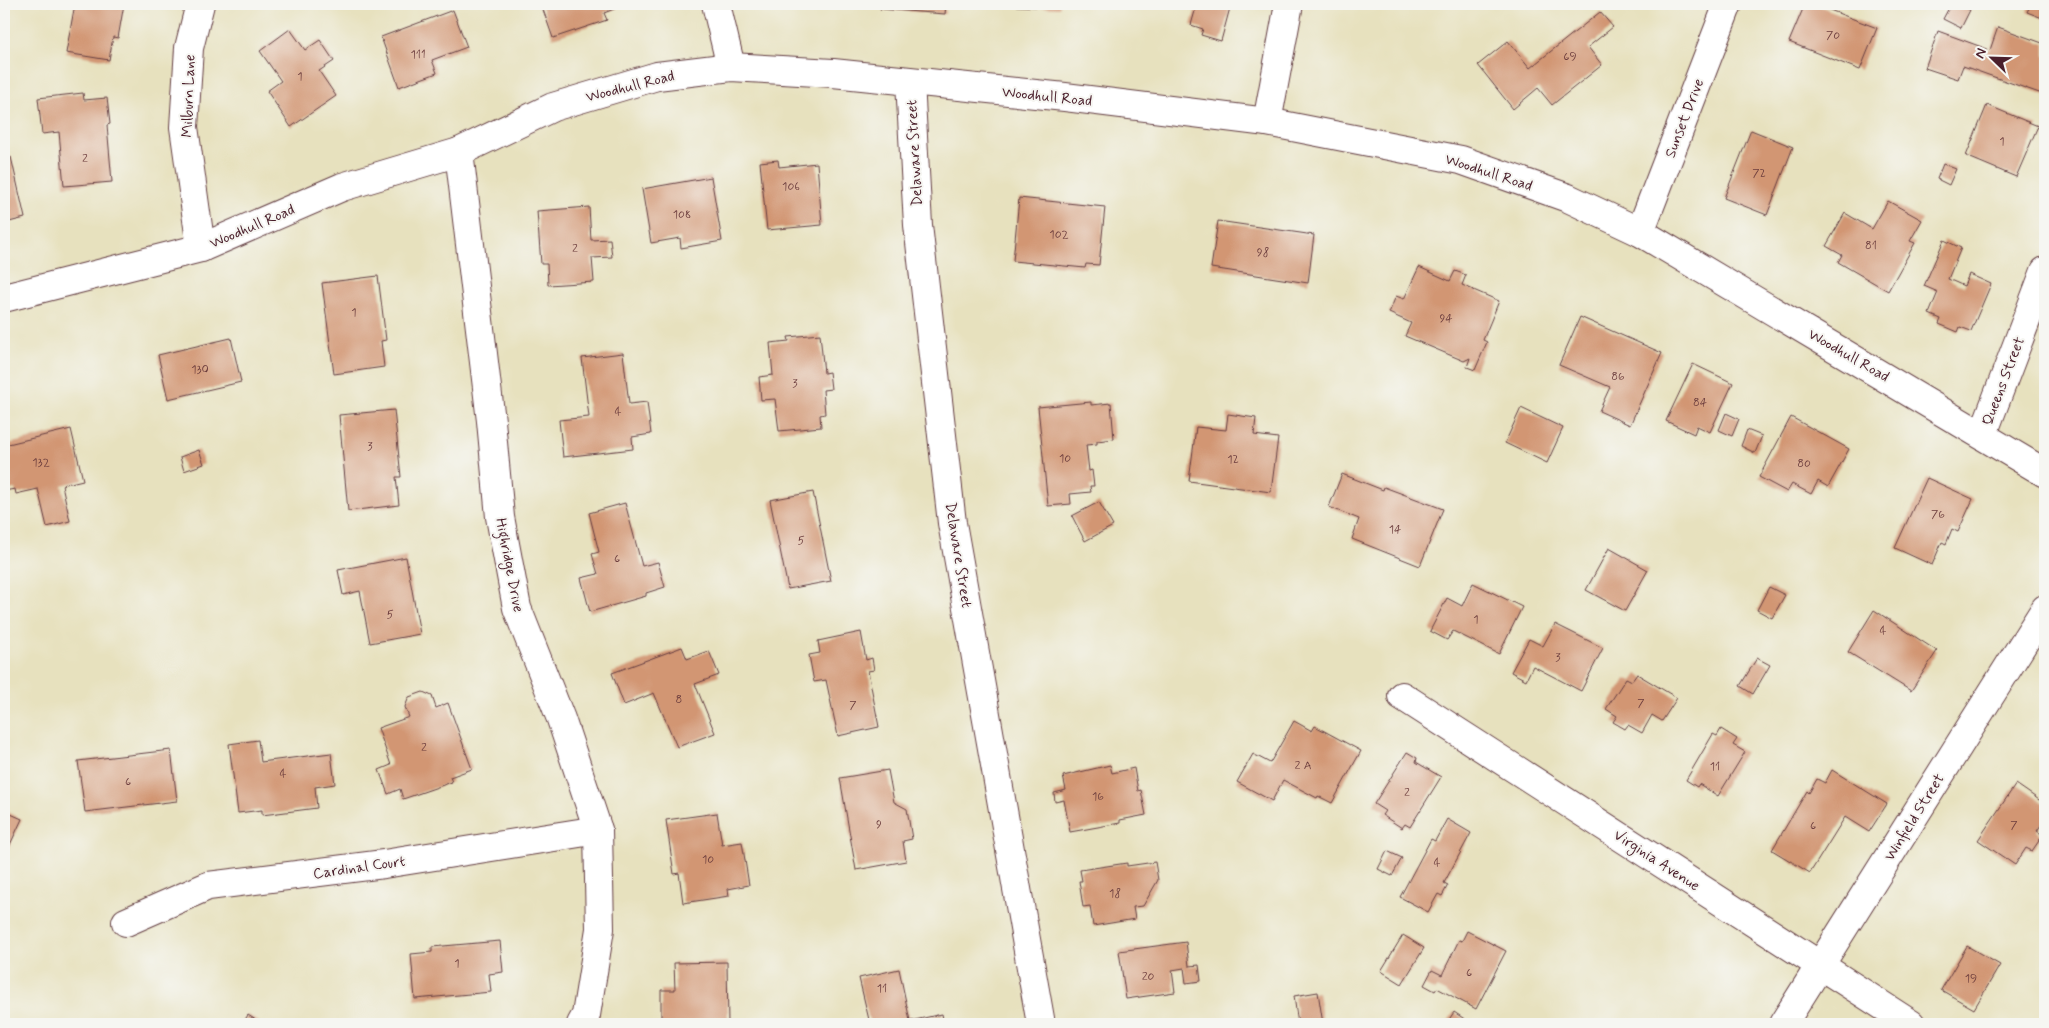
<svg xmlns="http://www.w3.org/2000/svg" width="2049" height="1028" viewBox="0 0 2049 1028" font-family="Mynerve,sans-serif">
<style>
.building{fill:#d29673}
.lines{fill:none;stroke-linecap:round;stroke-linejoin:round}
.minor-casing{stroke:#623c41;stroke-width:30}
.minor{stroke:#fff;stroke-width:28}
.labels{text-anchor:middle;stroke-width:4;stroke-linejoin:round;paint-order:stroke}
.number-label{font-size:12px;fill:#6c3d3d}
.street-label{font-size:15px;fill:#4a1f2b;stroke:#f6f6f2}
</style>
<rect width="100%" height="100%" fill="#f6f6f2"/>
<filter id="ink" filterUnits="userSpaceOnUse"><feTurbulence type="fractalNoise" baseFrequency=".02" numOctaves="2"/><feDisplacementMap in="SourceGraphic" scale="10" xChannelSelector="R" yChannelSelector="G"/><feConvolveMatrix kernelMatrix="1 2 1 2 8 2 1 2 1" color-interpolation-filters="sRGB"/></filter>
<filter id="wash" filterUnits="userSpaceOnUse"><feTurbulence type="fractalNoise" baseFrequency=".0096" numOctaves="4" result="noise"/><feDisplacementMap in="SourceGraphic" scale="20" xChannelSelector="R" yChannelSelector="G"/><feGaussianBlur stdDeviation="1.12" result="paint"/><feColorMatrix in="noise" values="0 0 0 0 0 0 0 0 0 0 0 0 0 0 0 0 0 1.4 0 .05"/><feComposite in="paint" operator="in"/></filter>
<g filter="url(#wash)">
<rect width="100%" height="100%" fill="#e7e1be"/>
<g id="blocks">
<g class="building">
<polygon points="75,4 124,4 118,38 113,37 109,60 66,53"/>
<polygon points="541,4 624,4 624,5 604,13 607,20 553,38"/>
<polygon points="881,4 946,4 945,14 880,9"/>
<polygon points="996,4 1060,4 1060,8 995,5"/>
<polygon points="1197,4 1231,4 1221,41 1201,35 1203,29 1191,25"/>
<polygon points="1805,4 1814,4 1877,28 1860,70 1789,42"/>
<polygon points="1951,4 1957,4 1970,10 1961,28 1943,19"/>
<polygon points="2031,4 2045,7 2045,19 2027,12"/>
<polygon points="453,10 467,47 432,60 437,73 399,87 381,37"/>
<polygon points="1600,12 1613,27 1588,47 1602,65 1552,105 1538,88 1513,109 1478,65 1508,41 1530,68"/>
<polygon points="1998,27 2045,44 2045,95 1963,66 1958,79 1925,68 1938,31 1990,50"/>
<polygon points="290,29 305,50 320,40 334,61 319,71 336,96 291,127 267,91 281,81 260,51"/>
<polygon points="83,93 84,100 107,98 110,124 107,125 112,182 64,186 59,132 42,134 38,98"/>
<polygon points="1987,105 2038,126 2016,177 1966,156"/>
<polygon points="1751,130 1793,147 1767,215 1724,198"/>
<polygon points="11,157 25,218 5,223 6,229 4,230 4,159"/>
<polygon points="778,160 779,167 817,163 822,225 767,230 760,162"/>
<polygon points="1943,164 1956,169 1949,185 1937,179"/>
<polygon points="711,177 722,241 681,248 680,238 651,243 642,189"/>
<polygon points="1019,198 1105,207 1099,265 1086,264 1085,268 1013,261"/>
<polygon points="1888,201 1922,220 1910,241 1915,243 1888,291 1838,262 1842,255 1826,246 1845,213 1872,229"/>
<polygon points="589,207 591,240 610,239 612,257 592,258 594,282 548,285 547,264 541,264 537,211"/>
<polygon points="1218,221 1314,235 1308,283 1211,268"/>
<polygon points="1944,240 1961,248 1948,279 1964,286 1969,274 1991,284 1971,331 1960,327 1958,332 1939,324 1941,319 1929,314 1938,292 1924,286"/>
<polygon points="1419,267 1450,281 1455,271 1466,275 1462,285 1499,301 1483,340 1487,342 1475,370 1467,367 1470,358 1464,361 1405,336 1411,323 1389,313 1396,296 1404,299"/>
<polygon points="378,276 386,340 381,341 384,367 334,374 322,283"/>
<polygon points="1580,317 1662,353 1630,425 1599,411 1610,387 1559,365"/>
<polygon points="820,334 824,373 829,372 831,389 823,390 825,414 820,415 821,427 779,431 775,399 761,400 759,377 773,375 770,343 789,341 788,337"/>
<polygon points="231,338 241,382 168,399 158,355"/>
<polygon points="623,353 629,404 647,402 651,434 632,437 633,449 563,457 559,420 589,417 582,358"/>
<polygon points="1693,364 1733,383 1710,432 1697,426 1694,434 1666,421"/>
<polygon points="1091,402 1091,405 1111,403 1114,439 1097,441 1097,444 1086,445 1089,471 1092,470 1094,486 1090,486 1091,492 1070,494 1071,504 1048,506 1038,407"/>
<polygon points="1521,408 1563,428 1547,463 1505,443"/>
<polygon points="394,410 401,477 396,477 399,505 348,511 339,415"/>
<polygon points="1726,413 1739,419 1732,436 1719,430"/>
<polygon points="1228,414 1256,418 1254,435 1278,438 1271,492 1189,481 1196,427 1226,430"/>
<polygon points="1791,417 1849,449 1828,487 1818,481 1811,494 1792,484 1787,492 1759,477"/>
<polygon points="71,429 83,480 62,485 70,521 47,527 38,489 16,494 15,489 4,491 4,445"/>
<polygon points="1747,430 1762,436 1755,453 1741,446"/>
<polygon points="199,450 204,464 184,471 180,457"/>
<polygon points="1342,474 1383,490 1384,487 1443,509 1420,566 1352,539 1359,519 1329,507"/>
<polygon points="1927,478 1973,499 1958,532 1952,529 1946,544 1942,542 1932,565 1895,548"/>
<polygon points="813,492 831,581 788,589 770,500"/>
<polygon points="1099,502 1113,526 1085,541 1072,516"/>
<polygon points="625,503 642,566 658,562 665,587 646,593 646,596 590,612 581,578 598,574 592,554 599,552 589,513"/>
<polygon points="1609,548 1648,570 1625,611 1586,590"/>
<polygon points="406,557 420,634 370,643 360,591 343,595 338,570"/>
<polygon points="1473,583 1522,607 1499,654 1453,631 1447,640 1430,631 1447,598 1462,606"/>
<polygon points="1769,587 1785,595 1772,618 1757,610"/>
<polygon points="1874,610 1937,651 1911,691 1848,652"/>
<polygon points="1555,624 1603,648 1581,691 1533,666 1526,680 1511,672 1529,639 1543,646"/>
<polygon points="861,632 866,660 872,658 874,670 868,671 879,727 838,736 826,680 814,682 809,655 820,653 818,641"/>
<polygon points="682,647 687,659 709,651 719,675 695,684 715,733 677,747 654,693 624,705 612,673"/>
<polygon points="1757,658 1770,665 1753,694 1740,686"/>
<polygon points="1637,674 1677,698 1662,721 1652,715 1642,733 1628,725 1625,729 1613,722 1617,716 1606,709 1626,678 1632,681"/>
<polygon points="423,692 432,696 436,708 448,703 472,769 450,777 452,782 403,799 400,789 388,794 379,770 391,765 378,728 409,717 405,707 409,697"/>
<polygon points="1294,721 1312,731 1315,726 1361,751 1332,803 1318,796 1317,798 1283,780 1272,801 1237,782 1253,754 1270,763"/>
<polygon points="1721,729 1737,739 1733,745 1745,752 1718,796 1699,784 1697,787 1686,780 1713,734 1717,736"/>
<polygon points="258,740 261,762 331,753 335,784 315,787 317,808 262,815 262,810 238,813 229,744"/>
<polygon points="171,750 177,801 85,812 78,761"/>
<polygon points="1407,752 1417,758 1416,762 1441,777 1410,827 1405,824 1402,828 1382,815 1385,811 1374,804"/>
<polygon points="1110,765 1112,773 1134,768 1138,791 1141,790 1146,815 1120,820 1120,823 1070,832 1064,800 1055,802 1054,793 1066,790 1063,776"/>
<polygon points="888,770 894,802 907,809 912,839 903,841 906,861 856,870 840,778"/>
<polygon points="1832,770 1887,804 1869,832 1845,817 1810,873 1772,850 1807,791 1809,793 1817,779 1825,783"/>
<polygon points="2016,784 2045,804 2045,819 2037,831 2043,835 2032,851 2026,848 2015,865 1978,840"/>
<polygon points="4,811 22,819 8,849 4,847"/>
<polygon points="717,813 722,845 742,842 749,885 728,889 729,896 683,903 679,873 674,874 666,820"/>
<polygon points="1447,819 1471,833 1444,883 1448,885 1442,896 1438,894 1428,912 1400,897 1431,839 1435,841"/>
<polygon points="1387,851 1402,858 1392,876 1378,869"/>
<polygon points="1155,862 1158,880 1143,906 1133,907 1135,919 1093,926 1090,906 1083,907 1079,881 1082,881 1080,870 1127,863 1127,866"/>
<polygon points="1467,931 1506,951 1476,1009 1437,988 1435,991 1424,985 1432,970 1442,975 1459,940 1462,941"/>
<polygon points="1403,935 1424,948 1402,984 1381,971"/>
<polygon points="500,941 503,972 489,974 491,992 415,999 411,954 432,952 432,947"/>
<polygon points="1186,942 1189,966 1199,965 1201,981 1186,983 1184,968 1172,970 1175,992 1126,999 1119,951"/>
<polygon points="1967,946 2000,965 1974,1009 1941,990"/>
<polygon points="727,962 728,1024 661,1024 661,990 675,990 674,963"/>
<polygon points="899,969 910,1021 942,1014 944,1024 870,1024 859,978"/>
<polygon points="1318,992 1323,1024 1298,1024 1294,996"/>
<polygon points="1454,1012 1472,1024 1446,1024"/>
<polygon points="248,1015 262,1024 242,1024"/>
</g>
</g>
</g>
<g filter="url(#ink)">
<use href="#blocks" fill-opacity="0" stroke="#623c41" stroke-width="1"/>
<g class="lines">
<defs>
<g id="minor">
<polyline points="200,4 189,48 184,127 201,248"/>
<polyline points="716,4 731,67"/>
<polyline points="910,82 918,225 952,523 1041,1024"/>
<polyline points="1267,122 1289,4"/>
<polyline points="459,152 491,421 500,517 517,608 561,719 598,830 600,929 586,1015 581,1024"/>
<polyline points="1640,232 1728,4"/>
<polyline points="4,298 201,248 342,187 459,152 553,107 657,76 731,67 833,73 1065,97 1267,122 1461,160 1568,198 1640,232 2045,473"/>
<polyline points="1983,434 2045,271"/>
<polyline points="1402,696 1911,1024"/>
<polyline points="126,922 208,886 384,864 598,830"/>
<polyline points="1783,1024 2045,609"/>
</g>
</defs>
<use href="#minor" class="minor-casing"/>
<use href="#minor" class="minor"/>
</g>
</g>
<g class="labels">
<g class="number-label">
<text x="1833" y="39">70</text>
<text x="418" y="58">111</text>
<text x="1570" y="60">69</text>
<text x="300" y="80">1</text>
<text x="2002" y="145">1</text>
<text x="85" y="162">2</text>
<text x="1759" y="177">72</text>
<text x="791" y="190">106</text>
<text x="682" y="218">108</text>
<text x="1059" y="238">102</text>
<text x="1871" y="249">81</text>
<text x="575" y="252">2</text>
<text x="1263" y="256">98</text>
<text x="354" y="316">1</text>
<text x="1446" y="322">94</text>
<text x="200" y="373">130</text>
<text x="1618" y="380">86</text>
<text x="795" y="387">3</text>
<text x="1700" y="406">84</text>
<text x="618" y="415">4</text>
<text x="370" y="450">3</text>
<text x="1065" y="462">10</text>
<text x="1233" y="463">12</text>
<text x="41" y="466">132</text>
<text x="1804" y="467">80</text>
<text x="1938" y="518">76</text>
<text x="1395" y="533">14</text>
<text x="801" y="544">5</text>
<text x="617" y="562">6</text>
<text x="390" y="618">5</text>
<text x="1476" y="623">1</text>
<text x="1883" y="634">4</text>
<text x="1558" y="661">3</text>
<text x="679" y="703">8</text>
<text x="1641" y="707">7</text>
<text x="853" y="709">7</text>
<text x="424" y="751">2</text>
<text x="1303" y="769">2 A</text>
<text x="1715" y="770">11</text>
<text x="283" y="777">4</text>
<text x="128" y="785">6</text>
<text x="1407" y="796">2</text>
<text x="1098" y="800">16</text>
<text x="879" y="828">9</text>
<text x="1813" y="829">6</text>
<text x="2014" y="829">7</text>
<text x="708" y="863">10</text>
<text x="1437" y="866">4</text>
<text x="1115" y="897">18</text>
<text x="457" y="967">1</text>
<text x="1469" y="976">6</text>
<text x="1148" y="980">20</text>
<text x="1971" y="982">19</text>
<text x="882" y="992">11</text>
</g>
<g class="street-label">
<text transform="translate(630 86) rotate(-14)" y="5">Woodhull Road</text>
<text transform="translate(188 96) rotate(-88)" y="5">Milburn Lane</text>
<text transform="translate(1047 96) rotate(6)" y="5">Woodhull Road</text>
<text transform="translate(1684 118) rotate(-69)" y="5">Sunset Drive</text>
<text transform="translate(914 153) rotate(-93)" y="5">Delaware Street</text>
<text transform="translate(1489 172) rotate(18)" y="5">Woodhull Road</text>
<text transform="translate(252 226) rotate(-23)" y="5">Woodhull Road</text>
<text transform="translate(1849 355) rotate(30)" y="5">Woodhull Road</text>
<text transform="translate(2003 381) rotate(-69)" y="5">Queens Street</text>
<text transform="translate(959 555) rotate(81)" y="5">Delaware Street</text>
<text transform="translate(510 565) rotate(79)" y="5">Highridge Drive</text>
<text transform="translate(1914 817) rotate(-58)" y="5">Winfield Street</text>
<text transform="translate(1657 860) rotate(33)" y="5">Virginia Avenue</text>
<text transform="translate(359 867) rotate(-8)" y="5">Cardinal Court</text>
</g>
</g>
<rect width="2049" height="1028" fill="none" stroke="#f6f6f2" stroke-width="20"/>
<g transform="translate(1992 58) rotate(293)" stroke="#f6f6f2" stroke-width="4" paint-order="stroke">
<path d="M0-4L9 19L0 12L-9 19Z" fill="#4a1f2b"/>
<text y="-8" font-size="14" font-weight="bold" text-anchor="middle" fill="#4a1f2b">N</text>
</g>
</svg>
